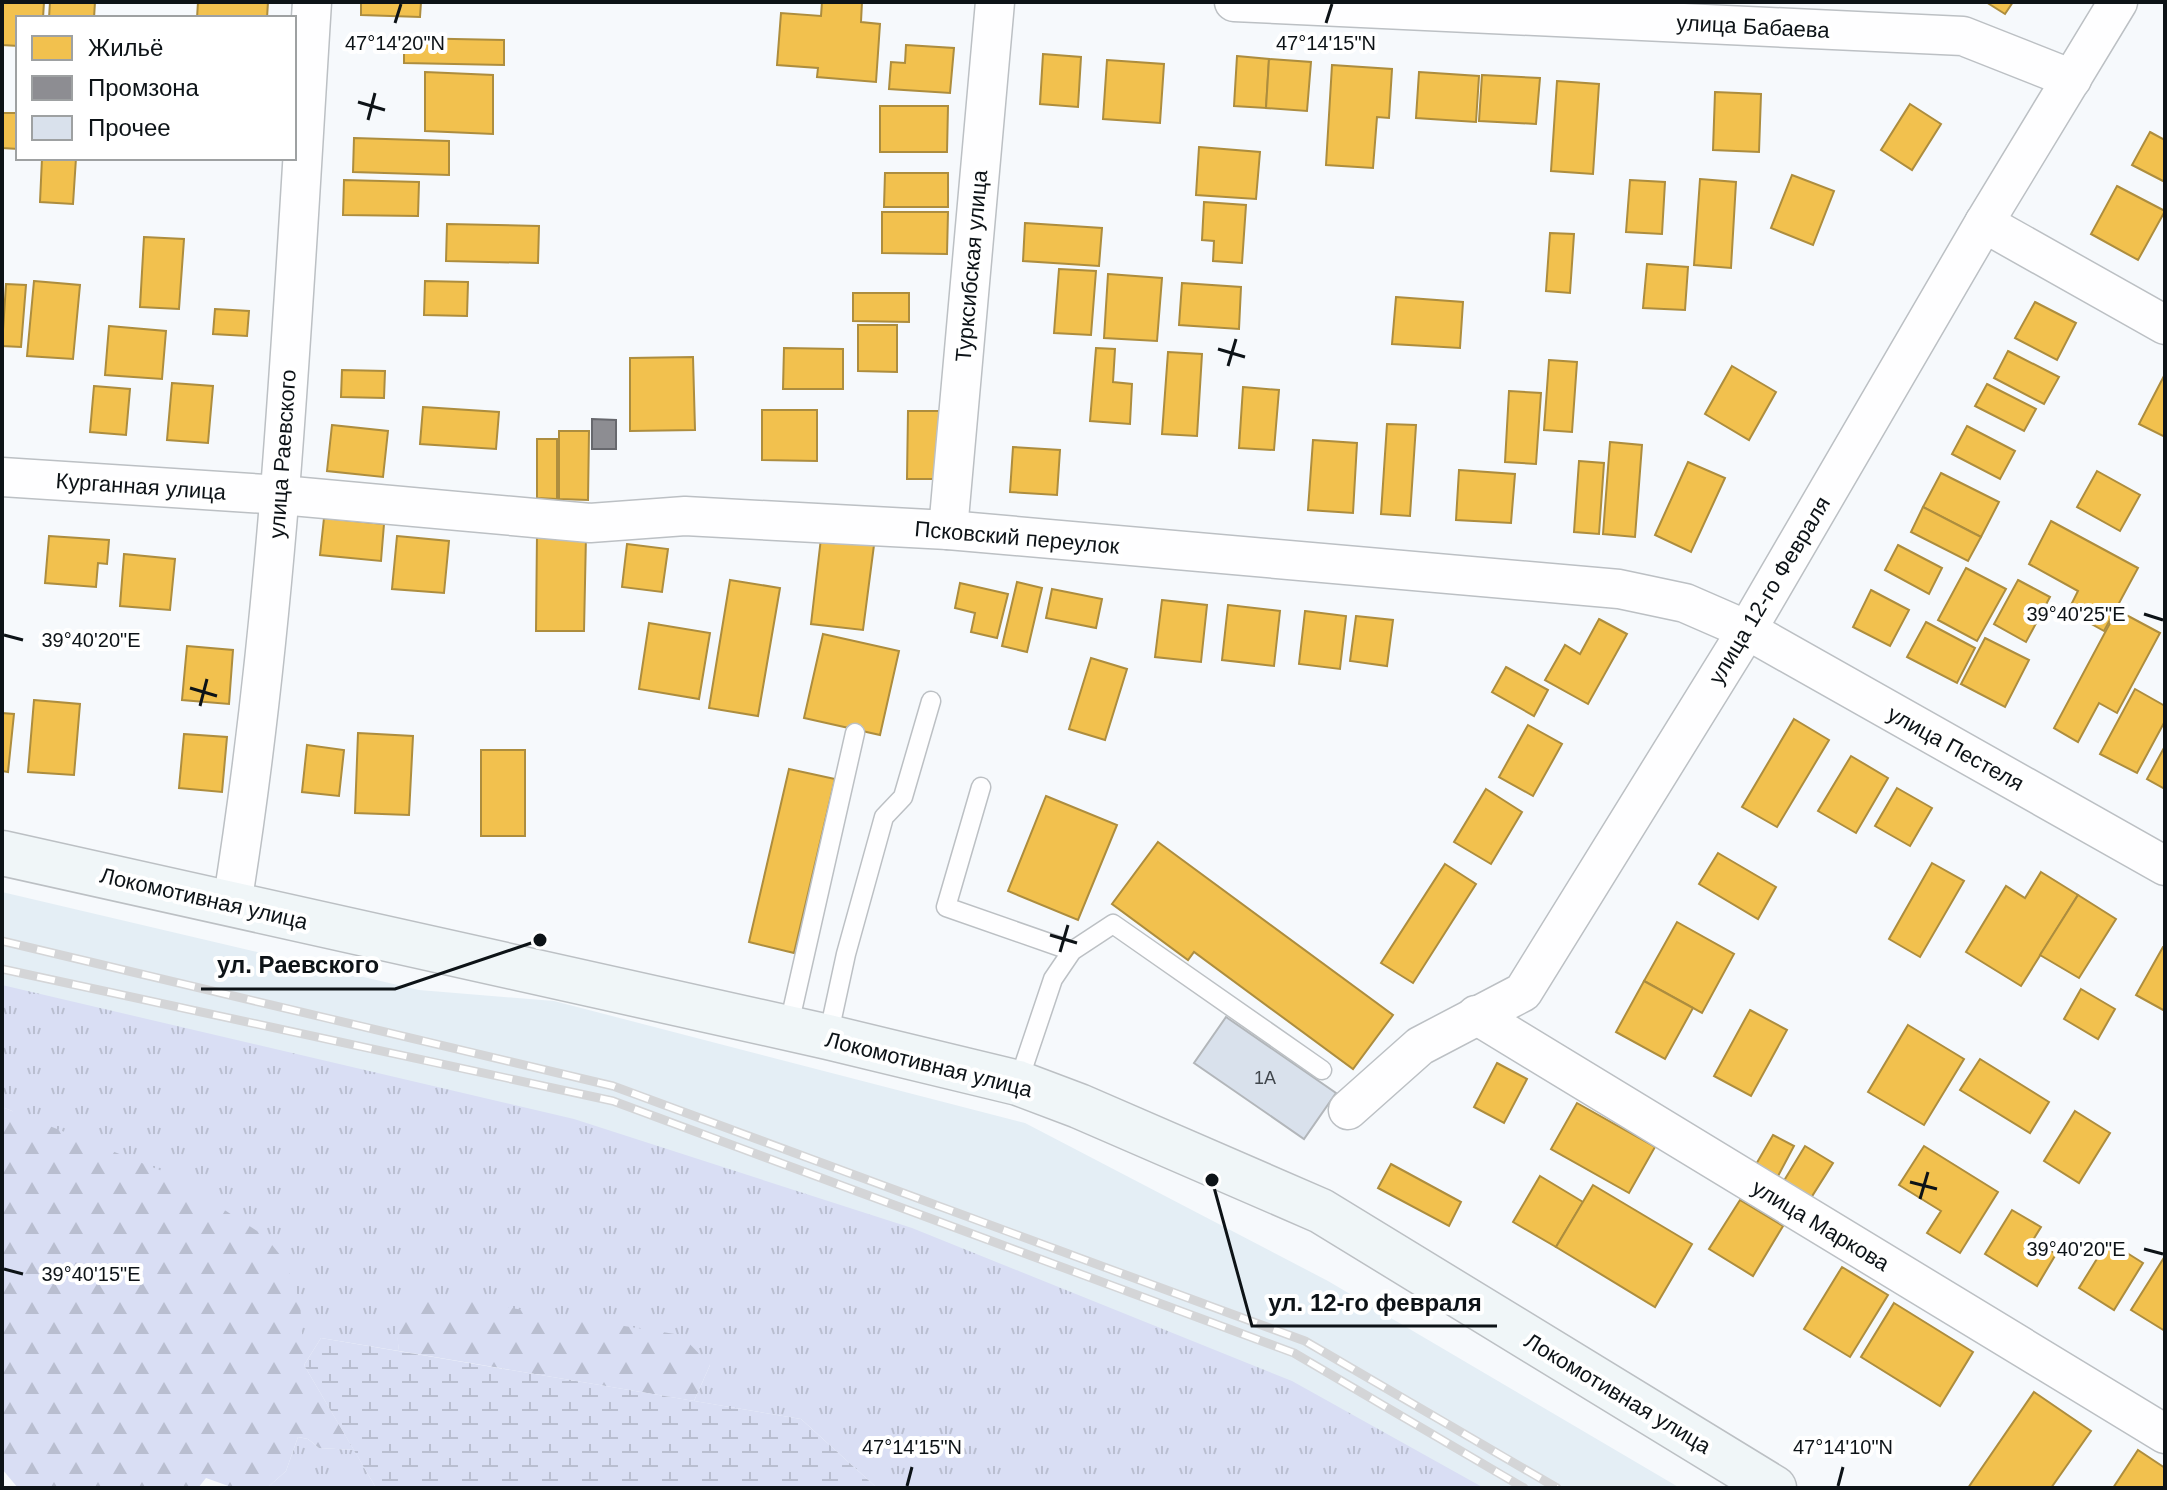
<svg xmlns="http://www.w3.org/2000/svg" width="2167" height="1490" viewBox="0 0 2167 1490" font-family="Arial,sans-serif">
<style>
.built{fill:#e4eef5}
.grass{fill:url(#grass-tufts)}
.forest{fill:url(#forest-firs)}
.wetland{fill:url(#wetland-marsh)}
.homes{fill:#f2c14e;stroke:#ad8d3e;stroke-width:2}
.industry{fill:#8d8d92;stroke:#67686d;stroke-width:2}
.building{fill:#d9e1ec;stroke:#b2b6ba;stroke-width:2}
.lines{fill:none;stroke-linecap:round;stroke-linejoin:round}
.lane-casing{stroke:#bcc0c4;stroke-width:21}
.street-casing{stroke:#bcc0c4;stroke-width:41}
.secondary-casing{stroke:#bcc0c4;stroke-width:47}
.lane{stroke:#fefeff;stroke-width:18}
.street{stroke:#fefeff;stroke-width:38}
.secondary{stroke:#f0f6f8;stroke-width:44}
.rail-casing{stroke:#d4d5d7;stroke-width:9}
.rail{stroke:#fff;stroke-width:6;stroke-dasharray:18;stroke-linecap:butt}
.ticks{fill:none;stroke:#0d1317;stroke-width:3}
.labels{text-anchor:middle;stroke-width:8;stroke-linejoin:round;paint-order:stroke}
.number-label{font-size:18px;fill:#40464c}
.street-label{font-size:22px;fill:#0d1317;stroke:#fff}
.ticks-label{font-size:20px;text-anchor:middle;fill:#0d1317;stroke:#fff;stroke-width:8;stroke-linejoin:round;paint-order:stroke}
.leader{fill:none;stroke:#0d1317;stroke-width:3}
.callout-dot{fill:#0d1317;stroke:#fff;stroke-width:3}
.callout-label{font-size:24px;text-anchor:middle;font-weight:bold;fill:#0d1317;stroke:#fff;stroke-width:8;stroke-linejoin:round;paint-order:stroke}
</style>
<defs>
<pattern id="grass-tufts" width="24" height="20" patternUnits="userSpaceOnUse" patternTransform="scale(2)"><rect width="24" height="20" fill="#d9def4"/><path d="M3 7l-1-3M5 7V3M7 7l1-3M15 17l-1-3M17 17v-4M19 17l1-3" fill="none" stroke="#b9bed0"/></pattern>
<pattern id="forest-firs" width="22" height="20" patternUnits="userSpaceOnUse" patternTransform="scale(2)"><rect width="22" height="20" fill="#d9def4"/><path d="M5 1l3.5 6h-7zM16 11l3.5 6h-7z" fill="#b9bed0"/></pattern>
<pattern id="wetland-marsh" width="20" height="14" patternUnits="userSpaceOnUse" patternTransform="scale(2)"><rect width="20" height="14" fill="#d9def4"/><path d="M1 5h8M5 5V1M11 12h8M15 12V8" fill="none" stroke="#b9bed0"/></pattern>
</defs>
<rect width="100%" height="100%" fill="#f6f9fc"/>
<polygon class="built" points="2,892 419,990 554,1001 1025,1123 1328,1281 1680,1488 1310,1488 2,1093"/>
<g class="grass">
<polygon points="2,985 574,1119 912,1228 1292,1381 1484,1488 877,1488 801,1419 694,1401 710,1365 396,1322 399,1351 321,1338 304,1365 12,1111 2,1107"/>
<polygon points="298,1437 308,1439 319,1448 354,1450 376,1488 267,1488 286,1471"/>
</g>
<g class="forest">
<polygon points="2,1107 167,1173 265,1236 284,1260 300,1301 304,1365 354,1450 319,1448 308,1439 298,1437 286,1471 267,1488 234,1488 206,1478 198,1488 18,1488 2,1469"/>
<polygon points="417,1293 681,1335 710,1365 694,1401 399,1351 395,1322"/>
</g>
<polygon class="wetland" points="321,1338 801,1419 877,1488 376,1488 304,1365"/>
<g class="homes">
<polygon points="2,2 44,2 43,18 18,18 18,46 2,45"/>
<polygon points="50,2 95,2 94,18 49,18"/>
<polygon points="198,2 268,2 267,18 197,18"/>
<polygon points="361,2 421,2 420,17 361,15"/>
<polygon points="822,2 862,2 861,22 880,24 876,82 817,77 818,68 777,65 781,13 821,16"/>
<polygon points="1986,2 2013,2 2005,14"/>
<polygon points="404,38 504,40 504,65 404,63"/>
<polygon points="906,45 954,48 950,93 889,89 891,62 905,63"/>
<polygon points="1043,54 1081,57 1078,107 1040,104"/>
<polygon points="1237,56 1269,59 1266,108 1234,106"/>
<polygon points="1269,59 1311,62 1307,111 1266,108"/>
<polygon points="1107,60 1164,64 1160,123 1103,119"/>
<polygon points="1332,65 1392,69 1389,118 1377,117 1373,168 1326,165"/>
<polygon points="425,72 493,75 493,134 425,131"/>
<polygon points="1419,72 1479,76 1476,122 1416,118"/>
<polygon points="1482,75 1540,78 1536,124 1479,121"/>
<polygon points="1557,81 1599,84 1593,174 1551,171"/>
<polygon points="1715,92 1761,94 1759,152 1713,150"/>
<polygon points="1910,104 1941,124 1912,170 1881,150"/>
<polygon points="880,106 948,106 947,152 880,152"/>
<polygon points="2,113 18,113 18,149 2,148"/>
<polygon points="2150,132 2165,140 2165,182 2132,165"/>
<polygon points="354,138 449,141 449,175 353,172"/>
<polygon points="1199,147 1260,152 1256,199 1196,195"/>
<polygon points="42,158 76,158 73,204 40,202"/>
<polygon points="885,173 948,173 948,207 884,207"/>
<polygon points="1792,175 1834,191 1813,245 1771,228"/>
<polygon points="1700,179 1736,182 1731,268 1694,265"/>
<polygon points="344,180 419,182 418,216 343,215"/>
<polygon points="1630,180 1665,182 1662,234 1626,232"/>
<polygon points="2117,186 2165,211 2138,260 2091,234"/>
<polygon points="1204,202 1246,205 1242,263 1213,261 1214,241 1202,240"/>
<polygon points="882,212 948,212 947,254 882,253"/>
<polygon points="1025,223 1102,228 1099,266 1023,261"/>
<polygon points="447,224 539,226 538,263 446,261"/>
<polygon points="1550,233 1574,234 1570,293 1546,291"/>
<polygon points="144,237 184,239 179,309 140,307"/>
<polygon points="1647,264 1688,267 1685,310 1643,308"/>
<polygon points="1059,269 1096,271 1091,335 1054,333"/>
<polygon points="1108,274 1162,278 1157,341 1104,338"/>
<polygon points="34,281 80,285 73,359 27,356"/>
<polygon points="425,281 468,282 467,316 424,315"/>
<polygon points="1182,283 1241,287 1239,329 1179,325"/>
<polygon points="6,284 26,285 21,347 2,346"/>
<polygon points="853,293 909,293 909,322 853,321"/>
<polygon points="1396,297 1463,302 1460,348 1392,344"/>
<polygon points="2035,302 2076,323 2057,360 2015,338"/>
<polygon points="215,309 249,311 247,336 213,334"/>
<polygon points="858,325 897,325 897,372 858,371"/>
<polygon points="109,326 166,331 162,379 105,375"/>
<polygon points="784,348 843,349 843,389 783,389"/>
<polygon points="1096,348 1115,349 1113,382 1132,384 1130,424 1090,421"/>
<polygon points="2008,351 2059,377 2044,404 1994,378"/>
<polygon points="1168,352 1202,354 1197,436 1162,434"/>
<polygon points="693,357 695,430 630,431 630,358"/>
<polygon points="1549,360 1577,362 1572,432 1544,430"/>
<polygon points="1732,366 1776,392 1749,440 1705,414"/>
<polygon points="342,370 385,371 384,398 341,397"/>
<polygon points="2165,374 2165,437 2139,424"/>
<polygon points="172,383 213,386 208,443 167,440"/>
<polygon points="1987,384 2036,409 2024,431 1975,406"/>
<polygon points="94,386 130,389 126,435 90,432"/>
<polygon points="1243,387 1279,390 1274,450 1239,448"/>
<polygon points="1509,391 1541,393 1536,464 1505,462"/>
<polygon points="423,407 499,412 496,449 420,444"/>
<polygon points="762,410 817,410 817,461 762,460"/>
<polygon points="908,411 941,411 941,479 907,479"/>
<polygon points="1387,424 1416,425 1410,516 1381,514"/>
<polygon points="332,425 388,431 383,477 327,471"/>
<polygon points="1967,426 2015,451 2000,479 1952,454"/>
<polygon points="559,431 589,431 588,500 559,499"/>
<polygon points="537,439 557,439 557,499 537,498"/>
<polygon points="1313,440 1357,443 1353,513 1308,510"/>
<polygon points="1610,442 1642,445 1635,537 1603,534"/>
<polygon points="1013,447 1060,450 1057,495 1010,492"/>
<polygon points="1579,461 1604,463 1599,534 1574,532"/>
<polygon points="1688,462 1725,478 1691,552 1655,535"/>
<polygon points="1459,470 1515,474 1511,523 1456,520"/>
<polygon points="2097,471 2140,495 2120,531 2077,507"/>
<polygon points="1941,473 1999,502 1981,537 1923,507"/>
<polygon points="1923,507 1981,537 1968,561 1911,532"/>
<polygon points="324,518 384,524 381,561 320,555"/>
<polygon points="2051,521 2138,568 2104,631 2068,611 2078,591 2029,564"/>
<polygon points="537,534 586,535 584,631 536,631"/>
<polygon points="49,536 109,540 107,564 98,563 96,587 45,583"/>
<polygon points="397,536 449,541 444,593 392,589"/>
<polygon points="821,538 874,545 863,630 811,624"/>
<polygon points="627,544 668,549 662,592 622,587"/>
<polygon points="1898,545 1942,568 1929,594 1885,570"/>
<polygon points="124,554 175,559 170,610 120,606"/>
<polygon points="1966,568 2006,589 1977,641 1938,620"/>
<polygon points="730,580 780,588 758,716 709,708"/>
<polygon points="2018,580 2050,597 2026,642 1994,624"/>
<polygon points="1017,582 1042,588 1027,652 1002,646"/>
<polygon points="960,583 1008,594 997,638 971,632 975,613 955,608"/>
<polygon points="1052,589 1102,599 1096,628 1046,618"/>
<polygon points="1871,590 1909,610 1890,646 1853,627"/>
<polygon points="1162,600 1207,605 1201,662 1155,657"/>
<polygon points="1228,605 1280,611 1274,666 1222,660"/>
<polygon points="2117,610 2160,633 2117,713 2099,703 2078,742 2054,728"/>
<polygon points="1305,611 1346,616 1340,669 1299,664"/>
<polygon points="1356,616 1393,620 1387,666 1350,661"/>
<polygon points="1599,619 1627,634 1588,704 1545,680 1565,645 1580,654"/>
<polygon points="1926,622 1975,648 1957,683 1907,657"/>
<polygon points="649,623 710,633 699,699 639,689"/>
<polygon points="823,634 899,651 880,735 804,718"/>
<polygon points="1985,638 2029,660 2005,707 1961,684"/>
<polygon points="187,646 233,650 229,704 182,700"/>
<polygon points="1091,658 1127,669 1105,740 1069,729"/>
<polygon points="1506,667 1548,690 1534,716 1492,692"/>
<polygon points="2135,689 2165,706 2165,721 2137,773 2100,754"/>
<polygon points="34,700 80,704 74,775 28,772"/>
<polygon points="2,713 14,714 8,772 2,771"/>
<polygon points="1794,719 1829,740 1777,827 1742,807"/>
<polygon points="1528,725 1562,744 1533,796 1499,777"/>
<polygon points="358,733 413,736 409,815 355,813"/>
<polygon points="184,734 227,737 222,792 179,788"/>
<polygon points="307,745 344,750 339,796 302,792"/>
<polygon points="2165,746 2165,789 2147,779"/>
<rect x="481" y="750" width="44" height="86"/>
<polygon points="1851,756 1888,778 1856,833 1818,811"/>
<polygon points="789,769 835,779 794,953 749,942"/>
<polygon points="1897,788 1932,808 1910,846 1875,826"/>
<polygon points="1486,789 1522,812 1491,864 1454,842"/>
<polygon points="1046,796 1117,825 1078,920 1008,891"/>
<polygon points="1158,842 1393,1015 1353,1069 1194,952 1188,960 1112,904"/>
<polygon points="1718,853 1776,887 1758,919 1699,884"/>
<polygon points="1932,863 1964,881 1920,957 1889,939"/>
<polygon points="1445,864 1476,884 1413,983 1381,963"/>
<polygon points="2041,872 2078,895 2021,986 1966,952 2006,886 2025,898"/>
<polygon points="2078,895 2116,919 2079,978 2040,955"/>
<polygon points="1677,922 1734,954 1702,1013 1644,981"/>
<polygon points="2163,947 2165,947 2165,1011 2136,995"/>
<polygon points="1644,981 1693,1008 1665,1059 1616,1032"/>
<polygon points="2081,989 2115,1009 2098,1039 2064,1019"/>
<polygon points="1750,1010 1787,1030 1751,1096 1714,1076"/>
<polygon points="1908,1025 1964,1059 1924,1125 1868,1092"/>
<polygon points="1980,1059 2049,1102 2030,1133 1960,1090"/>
<polygon points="1497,1063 1527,1079 1504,1123 1474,1107"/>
<polygon points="1577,1103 1655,1147 1629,1193 1551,1149"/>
<polygon points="2075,1111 2110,1133 2079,1183 2044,1161"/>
<polygon points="1773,1135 1794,1146 1777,1178 1755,1166"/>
<polygon points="1805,1146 1833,1163 1809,1201 1782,1184"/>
<polygon points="1924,1146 1998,1192 1960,1253 1927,1233 1941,1211 1899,1185"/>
<polygon points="1391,1164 1461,1202 1449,1226 1378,1188"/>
<polygon points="1540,1176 1583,1202 1556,1247 1513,1222"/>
<polygon points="1593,1185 1692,1244 1655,1307 1556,1247"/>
<polygon points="1740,1200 1783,1226 1753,1276 1709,1249"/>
<polygon points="2012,1210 2041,1227 2033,1240 2056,1254 2037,1286 1985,1254"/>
<polygon points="2108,1241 2143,1263 2114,1310 2079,1288"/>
<polygon points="2165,1256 2165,1331 2131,1310"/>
<polygon points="1842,1267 1888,1295 1850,1357 1804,1329"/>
<polygon points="1894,1303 1973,1352 1940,1406 1861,1357"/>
<polygon points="2034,1392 2091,1431 2051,1488 1968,1488"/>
<polygon points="2138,1450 2165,1468 2165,1488 2113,1488"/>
</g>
<polygon class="industry" points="592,419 616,420 616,449 592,449"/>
<polygon class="building" points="1226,1017 1336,1093 1304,1139 1194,1063"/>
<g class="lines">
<defs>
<g id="lane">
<polyline points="981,787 946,907 1072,951"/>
<polyline points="788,1029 855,733"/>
<polyline points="828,1037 846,954 884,817 903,797 931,701"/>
<polyline points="1018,1083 1053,979 1072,951 1113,924 1322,1070"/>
</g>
<g id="street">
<polyline points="1234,2 1963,36 2072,79"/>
<polyline points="1984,223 2165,325"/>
<polyline points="2,477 281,495 590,523 685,516 948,530 1619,589 1685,603 1747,630 2165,866"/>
<polyline points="948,530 995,2"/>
<path d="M 232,904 C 280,606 293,303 312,2"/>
<polyline points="1476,1015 2165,1434"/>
<polyline points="1348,1110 1420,1046 1523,992 1747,630 1984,223 2118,2"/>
</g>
<polyline id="secondary" points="2,853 828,1037 1018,1083 1079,1106 1321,1211 1774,1488"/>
</defs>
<use href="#lane" class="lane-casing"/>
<use href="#street" class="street-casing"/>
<use href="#secondary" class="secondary-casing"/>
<use href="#lane" class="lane"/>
<use href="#street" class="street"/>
<use href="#secondary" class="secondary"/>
<defs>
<g id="rail">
<polyline points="2,941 613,1086 1305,1341 1557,1488"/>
<polyline points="2,969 613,1101 1294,1353 1524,1488"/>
</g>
</defs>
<use href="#rail" class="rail-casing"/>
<use href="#rail" class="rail"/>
</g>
<path class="ticks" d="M 395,23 L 401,4M 1326,23 L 1332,4M 358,102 L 385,110M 368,120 L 375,93M 1218,349 L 1245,357M 1228,366 L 1236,339M 2144,614 L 2163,620M 4,635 L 23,640M 190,688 L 217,696M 200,706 L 207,679M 1050,935 L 1077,943M 1060,952 L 1068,925M 1910,1182 L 1937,1189M 1920,1199 L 1928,1172M 2144,1249 L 2163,1254M 4,1269 L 23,1274M 907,1486 L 912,1467M 1838,1486 L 1843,1467"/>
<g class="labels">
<g class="number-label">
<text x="1265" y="1084">1А</text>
</g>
<g class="street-label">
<text transform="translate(1753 26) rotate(3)" y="8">улица Бабаева</text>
<text transform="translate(971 266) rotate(-85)" y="8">Турксибская улица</text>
<text transform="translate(282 454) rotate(-86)" y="8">улица Раевского</text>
<text transform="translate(141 486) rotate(4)" y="8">Курганная улица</text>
<text transform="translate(1017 537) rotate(5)" y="8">Псковский переулок</text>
<text transform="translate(1769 590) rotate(-59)" y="8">улица 12-го Февраля</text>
<text transform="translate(1956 748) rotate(29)" y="8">улица Пестеля</text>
<text transform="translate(204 898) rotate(13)" y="8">Локомотивная улица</text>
<text transform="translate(929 1064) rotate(14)" y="8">Локомотивная улица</text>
<text transform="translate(1821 1225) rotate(31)" y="8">улица Маркова</text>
<text transform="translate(1618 1393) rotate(31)" y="8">Локомотивная улица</text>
</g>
</g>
<g class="ticks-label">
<text x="395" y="50">47°14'20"N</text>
<text x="1326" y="50">47°14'15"N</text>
<text x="2076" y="621">39°40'25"E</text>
<text x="91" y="647">39°40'20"E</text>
<text x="2076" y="1256">39°40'20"E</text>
<text x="91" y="1281">39°40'15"E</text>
<text x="912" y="1454">47°14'15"N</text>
<text x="1843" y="1454">47°14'10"N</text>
</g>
<path class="leader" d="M540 940L395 989H201M1212 1180L1252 1326H1497"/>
<g class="callout-dot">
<circle cx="540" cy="940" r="8"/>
<circle cx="1212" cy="1180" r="8"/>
</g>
<g class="callout-label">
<text x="298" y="973">ул. Раевского</text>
<text x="1375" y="1311">ул. 12-го февраля</text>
</g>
<rect width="2167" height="1490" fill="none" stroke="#0d1317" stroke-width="8"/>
<rect x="16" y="16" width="280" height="144" fill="#ffffff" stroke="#9ea1a2" stroke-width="2"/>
<rect x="32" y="36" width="40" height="24" fill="#f2c14e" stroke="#9ea1a2" stroke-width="2"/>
<text x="88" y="56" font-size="24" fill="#0d1317">Жильё</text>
<rect x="32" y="76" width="40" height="24" fill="#8d8d92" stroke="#9ea1a2" stroke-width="2"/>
<text x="88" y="96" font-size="24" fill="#0d1317">Промзона</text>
<rect x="32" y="116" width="40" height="24" fill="#d9e1ec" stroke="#9ea1a2" stroke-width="2"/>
<text x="88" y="136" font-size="24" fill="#0d1317">Прочее</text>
</svg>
